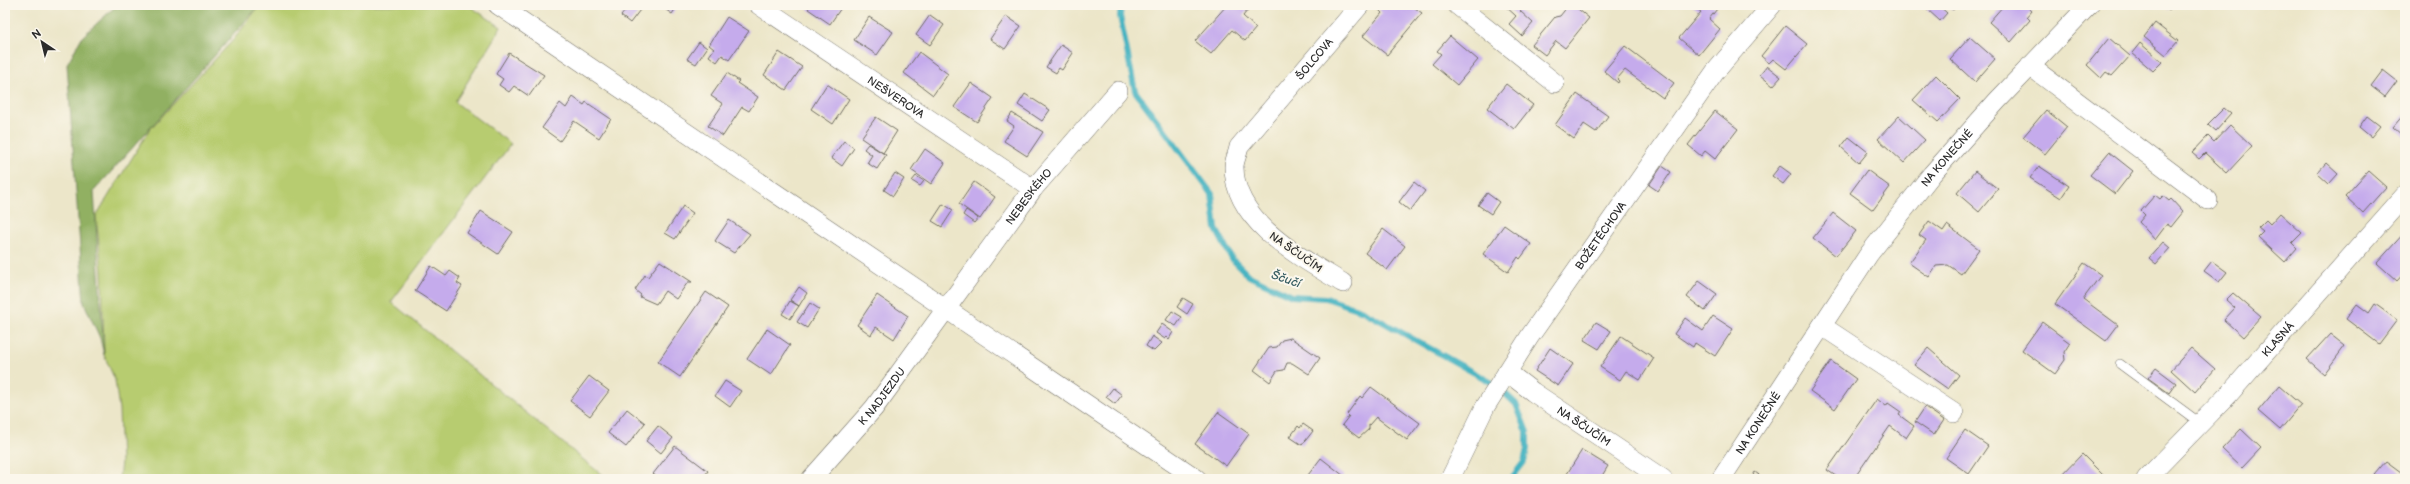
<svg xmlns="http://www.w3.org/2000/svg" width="2410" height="484" viewBox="0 0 2410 484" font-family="'Balsamiq Sans',sans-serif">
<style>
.green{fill:#b7cc70;stroke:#717c4e}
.forest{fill:#91b062;stroke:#5e6e46}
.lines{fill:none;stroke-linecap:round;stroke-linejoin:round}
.stream{stroke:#45b3c1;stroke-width:6}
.building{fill:#c5abec}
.service-casing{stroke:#6f6c62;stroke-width:10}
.minor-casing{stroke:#6f6c62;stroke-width:20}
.service{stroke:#fff;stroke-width:9}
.minor{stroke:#fff;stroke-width:19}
.labels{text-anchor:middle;stroke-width:4;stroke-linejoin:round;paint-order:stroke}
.street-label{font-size:11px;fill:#2b2b2b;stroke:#fbf7ec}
.water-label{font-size:12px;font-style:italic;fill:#345b60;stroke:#fbf7ec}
</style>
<rect width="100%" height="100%" fill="#fbf7ec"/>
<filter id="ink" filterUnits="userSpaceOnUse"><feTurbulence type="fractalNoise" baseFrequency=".025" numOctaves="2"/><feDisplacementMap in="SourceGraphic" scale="8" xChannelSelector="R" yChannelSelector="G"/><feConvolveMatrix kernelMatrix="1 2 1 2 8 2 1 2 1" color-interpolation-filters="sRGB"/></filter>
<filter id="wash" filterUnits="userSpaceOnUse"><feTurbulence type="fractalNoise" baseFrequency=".012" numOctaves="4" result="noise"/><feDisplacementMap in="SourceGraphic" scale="16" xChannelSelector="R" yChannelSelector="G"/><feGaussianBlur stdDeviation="0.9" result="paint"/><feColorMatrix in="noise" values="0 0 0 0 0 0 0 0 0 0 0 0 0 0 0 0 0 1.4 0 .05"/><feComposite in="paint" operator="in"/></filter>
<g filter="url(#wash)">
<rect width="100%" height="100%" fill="#ece6c9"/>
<polygon class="green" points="260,5 468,5 501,27 455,102 511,144 391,302 607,479 119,479 121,462 119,409 115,380 104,355 102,273 96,216 150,129 234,39"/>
<polygon class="forest" points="117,5 260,5 94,191 104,355 100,338 84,303 67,64 82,37"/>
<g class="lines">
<polyline class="stream" points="1121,5 1120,16 1135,91 1212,194 1216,229 1232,259 1249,276 1292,296 1326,298 1363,311 1496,385 1516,404 1527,432 1527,449 1524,462 1511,479"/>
</g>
<g id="blocks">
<g class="building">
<polygon points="630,5 643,6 630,23 621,16"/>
<polygon points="659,5 678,5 672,14"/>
<polygon points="811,5 843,5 830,24 808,9"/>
<polygon points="1227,5 1252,5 1243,16 1256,28 1245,41 1232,30 1211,54 1195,41"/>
<polygon points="1383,5 1411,5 1422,13 1387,55 1363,36 1382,13 1379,10"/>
<polygon points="1504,5 1526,5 1520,11 1533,23 1522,36 1509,24 1516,16"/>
<polygon points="1573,5 1589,18 1565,48 1556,41 1545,55 1532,45 1555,17 1560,16 1568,6"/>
<polygon points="1692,5 1712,5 1717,9 1709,19 1720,29 1699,55 1679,38 1701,12"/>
<polygon points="1930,5 1938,5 1947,13 1940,21 1927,9"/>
<polygon points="1947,5 1957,5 1953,10"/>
<polygon points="2004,5 2025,5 2032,11 2027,17 2030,20 2011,42 1989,22"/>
<polygon points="2163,5 2174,5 2169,10"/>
<polygon points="930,15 944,25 930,45 916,35"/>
<polygon points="1006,16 1021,26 1005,49 990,39"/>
<polygon points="727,17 749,31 729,60 722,55 717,62 709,56 714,49 709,45"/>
<polygon points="869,17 893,32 877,55 854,40"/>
<polygon points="2155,23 2178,41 2166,55 2144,37"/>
<polygon points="1785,26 1807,44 1786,69 1773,59 1769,63 1761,56"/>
<polygon points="1450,36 1478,60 1457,85 1432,64 1441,54 1437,51"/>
<polygon points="1970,37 1995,59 1975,82 1950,59"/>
<polygon points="2109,38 2130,56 2112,76 2106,72 2101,78 2087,65"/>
<polygon points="699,42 707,48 696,64 687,59"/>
<polygon points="2140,43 2162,62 2153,71 2132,53"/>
<polygon points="1061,45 1073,53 1062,70 1059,68 1056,73 1046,67"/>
<polygon points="1625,46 1674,83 1663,98 1625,70 1617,79 1619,81 1618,83 1604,71"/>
<polygon points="779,52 802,67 786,90 764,75"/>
<polygon points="919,52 948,74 933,95 904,73"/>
<polygon points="509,53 544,75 529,96 514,86 509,92 499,85 503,79 496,74"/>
<polygon points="1767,66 1781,77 1773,86 1760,75"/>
<polygon points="2383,70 2397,81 2385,97 2371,86"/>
<polygon points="727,73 739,81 737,83 758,97 749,111 742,107 723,136 708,126 723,104 711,96"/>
<polygon points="1936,75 1960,99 1938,122 1913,100"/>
<polygon points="971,83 993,98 977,122 954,107"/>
<polygon points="827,84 849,99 833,124 811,109"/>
<polygon points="1506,84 1533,105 1514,129 1487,108"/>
<polygon points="1025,94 1050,110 1042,121 1018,105"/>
<polygon points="1577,94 1608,116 1596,132 1584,124 1574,139 1555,125"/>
<polygon points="573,97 584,105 586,102 611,119 599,138 574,121 560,141 542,128 560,103 566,108"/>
<polygon points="2224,108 2231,114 2216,131 2208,124"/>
<polygon points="2046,110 2067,127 2045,154 2023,137"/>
<polygon points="1715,111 1738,129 1715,159 1705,151 1701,156 1688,145"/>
<polygon points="1012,113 1043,132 1027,156 1004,141 1014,126 1007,121"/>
<polygon points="2405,113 2405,138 2393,127"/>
<polygon points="1899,116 1925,140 1904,163 1878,139"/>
<polygon points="2367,116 2380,126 2371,137 2359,127"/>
<polygon points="876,117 897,131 883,153 861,138"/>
<polygon points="2230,125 2252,146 2227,173 2205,153 2199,159 2192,153 2208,136 2214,142"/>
<polygon points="1849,137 1868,152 1859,163 1841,147"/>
<polygon points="844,141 854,148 842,166 831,158"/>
<polygon points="868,144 886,155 877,169 867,163 872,155 864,149"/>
<polygon points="925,149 945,163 931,184 911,170"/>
<polygon points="2109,152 2133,171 2115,194 2090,175"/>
<polygon points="2326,163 2338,174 2329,184 2317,173"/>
<polygon points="1662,166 1671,172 1658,191 1649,185"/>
<polygon points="1780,166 1791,174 1783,184 1772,176"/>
<polygon points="2039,166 2069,186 2061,198 2030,178"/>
<polygon points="1867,170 1890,187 1873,210 1850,193"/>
<polygon points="1975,171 1998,189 1979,212 1957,193"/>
<polygon points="2368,171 2386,187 2363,213 2345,196"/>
<polygon points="895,173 904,179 893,196 884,190"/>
<polygon points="916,176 924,181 920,186 912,181"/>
<polygon points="974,182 995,197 980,219 959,204"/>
<polygon points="1414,182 1425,191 1410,211 1399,202"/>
<polygon points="1487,193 1499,202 1491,214 1478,205"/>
<polygon points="2155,195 2160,199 2163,196 2169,201 2171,199 2183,212 2171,227 2167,224 2155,240 2139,222 2145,215 2141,211"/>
<polygon points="943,204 953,210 942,227 932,221"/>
<polygon points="683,206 693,213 675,239 665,233"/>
<polygon points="966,210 978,218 974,223 963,215"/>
<polygon points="481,211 513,232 498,254 467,233"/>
<polygon points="1833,213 1856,231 1836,256 1813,238"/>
<polygon points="2280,213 2302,233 2292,243 2297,248 2285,262 2258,237 2263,232 2258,228 2266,220 2270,224"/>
<polygon points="729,220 750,234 734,253 715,241"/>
<polygon points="1929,221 1943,231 1947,225 1979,249 1961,274 1948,265 1936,266 1929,277 1909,263 1926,240 1919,235"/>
<polygon points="1504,225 1531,244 1520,259 1518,257 1508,272 1483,254"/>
<polygon points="1383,229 1405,246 1387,270 1365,253"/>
<polygon points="2405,232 2405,272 2397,281 2377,263"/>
<polygon points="2163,242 2170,248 2156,264 2149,258"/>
<polygon points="660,261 692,282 688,282 676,299 665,291 656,304 640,297 641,295 635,290 645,275 648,277"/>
<polygon points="2212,261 2227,272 2219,282 2204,271"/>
<polygon points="2084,263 2101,275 2083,299 2118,325 2106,341 2055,304"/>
<polygon points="431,266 446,276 450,271 460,278 457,283 462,286 446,311 415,291"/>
<polygon points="1699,281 1717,294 1705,311 1687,297"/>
<polygon points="799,287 807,293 799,306 790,300"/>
<polygon points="706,292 728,307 680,377 658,362"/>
<polygon points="2233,293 2261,317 2243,337 2224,320 2235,308 2226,300"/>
<polygon points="877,295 908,316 894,339 876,327 871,335 857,325"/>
<polygon points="1183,298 1193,304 1187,314 1177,307"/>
<polygon points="790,301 799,306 790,319 782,314"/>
<polygon points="810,303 819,309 807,328 797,322"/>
<polygon points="2357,304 2369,313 2375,304 2397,320 2379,344 2346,319"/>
<polygon points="1172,311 1182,317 1176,326 1166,320"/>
<polygon points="1713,316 1733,329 1715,356 1695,343 1693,347 1674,334 1685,318 1703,331"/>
<polygon points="1596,322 1611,331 1599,349 1584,340"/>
<polygon points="2042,322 2070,343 2064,352 2065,360 2055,374 2022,350"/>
<polygon points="1162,324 1173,332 1169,339 1167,337 1165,339 1156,333"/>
<polygon points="767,329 790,345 771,375 747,359"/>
<polygon points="2330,334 2345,346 2324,374 2307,359"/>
<polygon points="1152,336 1162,343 1154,351 1146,346"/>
<polygon points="1621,336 1654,358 1640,380 1626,371 1620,380 1600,367"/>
<polygon points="1291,338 1320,358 1309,374 1292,363 1287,363 1284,370 1277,371 1270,382 1254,370 1269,348 1277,347 1282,340"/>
<polygon points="1550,348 1573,364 1558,386 1535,371"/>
<polygon points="1928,348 1959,375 1948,389 1914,365"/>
<polygon points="2191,348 2215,369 2195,392 2171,370"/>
<polygon points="1831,361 1856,379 1835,409 1810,391"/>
<polygon points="2156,368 2176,383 2169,393 2148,378"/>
<polygon points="589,376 609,391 590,416 570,401"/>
<polygon points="725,381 741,391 730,407 715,396"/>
<polygon points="2279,386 2301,405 2280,430 2258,411"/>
<polygon points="1371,387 1420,423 1407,440 1376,417 1369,425 1369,429 1359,438 1342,425 1349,416 1347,414 1360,396 1362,398"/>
<polygon points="1113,388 1122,395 1115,404 1106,397"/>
<polygon points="1877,399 1886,406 1888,403 1901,412 1899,415 1914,426 1906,438 1890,426 1857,474 1865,479 1835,479 1837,477 1827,470"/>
<polygon points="1925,407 1944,420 1934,435 1915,422"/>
<polygon points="627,409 645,423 626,447 608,433"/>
<polygon points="1218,412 1249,434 1226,466 1195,444"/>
<polygon points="1303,424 1313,431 1302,445 1290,437 1298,426 1300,428"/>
<polygon points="658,426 673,438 661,453 646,441"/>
<polygon points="2241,429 2261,448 2242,468 2222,449"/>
<polygon points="1965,430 1988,446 1969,474 1946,458"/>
<polygon points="675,446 708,471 702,479 670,479 667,477 666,479 659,479 653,474"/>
<polygon points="1582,450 1608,466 1600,479 1565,477"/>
<polygon points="2082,454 2105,477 2103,479 2062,479 2060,477"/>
<polygon points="1321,458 1344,476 1342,479 1305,479"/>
<polygon points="2386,461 2405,475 2405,479 2376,479 2374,475"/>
<polygon points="1755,472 1765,479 1751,479"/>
</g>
</g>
</g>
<g filter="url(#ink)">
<use href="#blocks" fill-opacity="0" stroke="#6f6c62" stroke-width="1"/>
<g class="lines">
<defs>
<polyline id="service" points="2120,364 2200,423"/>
<g id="minor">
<polyline points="498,5 1197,479"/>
<path id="s1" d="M 759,5 L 1033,189"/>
<polyline points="1457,5 1555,83"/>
<polyline points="2030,66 2208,200"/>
<path id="s2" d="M 1343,283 C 1302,258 1234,223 1234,167 C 1234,161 1238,153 1239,147 L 1360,5"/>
<polyline points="1822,326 1954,413"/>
<path id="s3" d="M 1507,372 L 1533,392 L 1663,479"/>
<path id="s4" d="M 811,479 L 874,408 L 1033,189 L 1118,91"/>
<path id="s5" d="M 1450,479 L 1485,407 L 1530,336 L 1715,72 L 1772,5"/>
<path id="s6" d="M 1721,479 L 1869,254 L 1932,174 L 1997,101 L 2089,5"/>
<path id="s7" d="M 2146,479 L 2230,393 L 2405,195"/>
</g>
</defs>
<use href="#service" class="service-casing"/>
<use href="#minor" class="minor-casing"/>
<use href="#service" class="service"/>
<use href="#minor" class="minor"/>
</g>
</g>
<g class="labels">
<g class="street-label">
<text dy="4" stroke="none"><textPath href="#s2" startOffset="303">ŠOLCOVA</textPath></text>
<text dy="4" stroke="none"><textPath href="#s1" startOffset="165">NEŠVEROVA</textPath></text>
<text dy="4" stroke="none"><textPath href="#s6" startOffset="393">NA KONEČNÉ</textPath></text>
<text dy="4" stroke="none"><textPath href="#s4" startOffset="357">NEBESKÉHO</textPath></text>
<text dy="4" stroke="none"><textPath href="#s5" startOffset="287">BOŽETĚCHOVA</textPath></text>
<text transform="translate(1296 252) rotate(35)" y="4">NA ŠČUČÍM</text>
<text dy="4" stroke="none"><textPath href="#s7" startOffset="192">KLASNÁ</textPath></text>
<text dy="4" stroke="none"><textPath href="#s4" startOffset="109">K NADJEZDU</textPath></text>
<text dy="4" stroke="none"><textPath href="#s6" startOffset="67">NA KONEČNÉ</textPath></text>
<text dy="4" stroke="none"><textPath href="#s3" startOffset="94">NA ŠČUČÍM</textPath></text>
</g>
<g class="water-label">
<text transform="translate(1286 279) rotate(19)" y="4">Ščučí</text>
</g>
</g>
<rect width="2410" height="484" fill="none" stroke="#fbf7ec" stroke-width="20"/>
<g transform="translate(42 42) rotate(325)" stroke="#fbf7ec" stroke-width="3" paint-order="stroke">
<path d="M0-3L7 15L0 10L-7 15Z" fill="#2b2b2b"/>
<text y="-6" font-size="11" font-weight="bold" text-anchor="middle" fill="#2b2b2b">N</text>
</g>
</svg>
